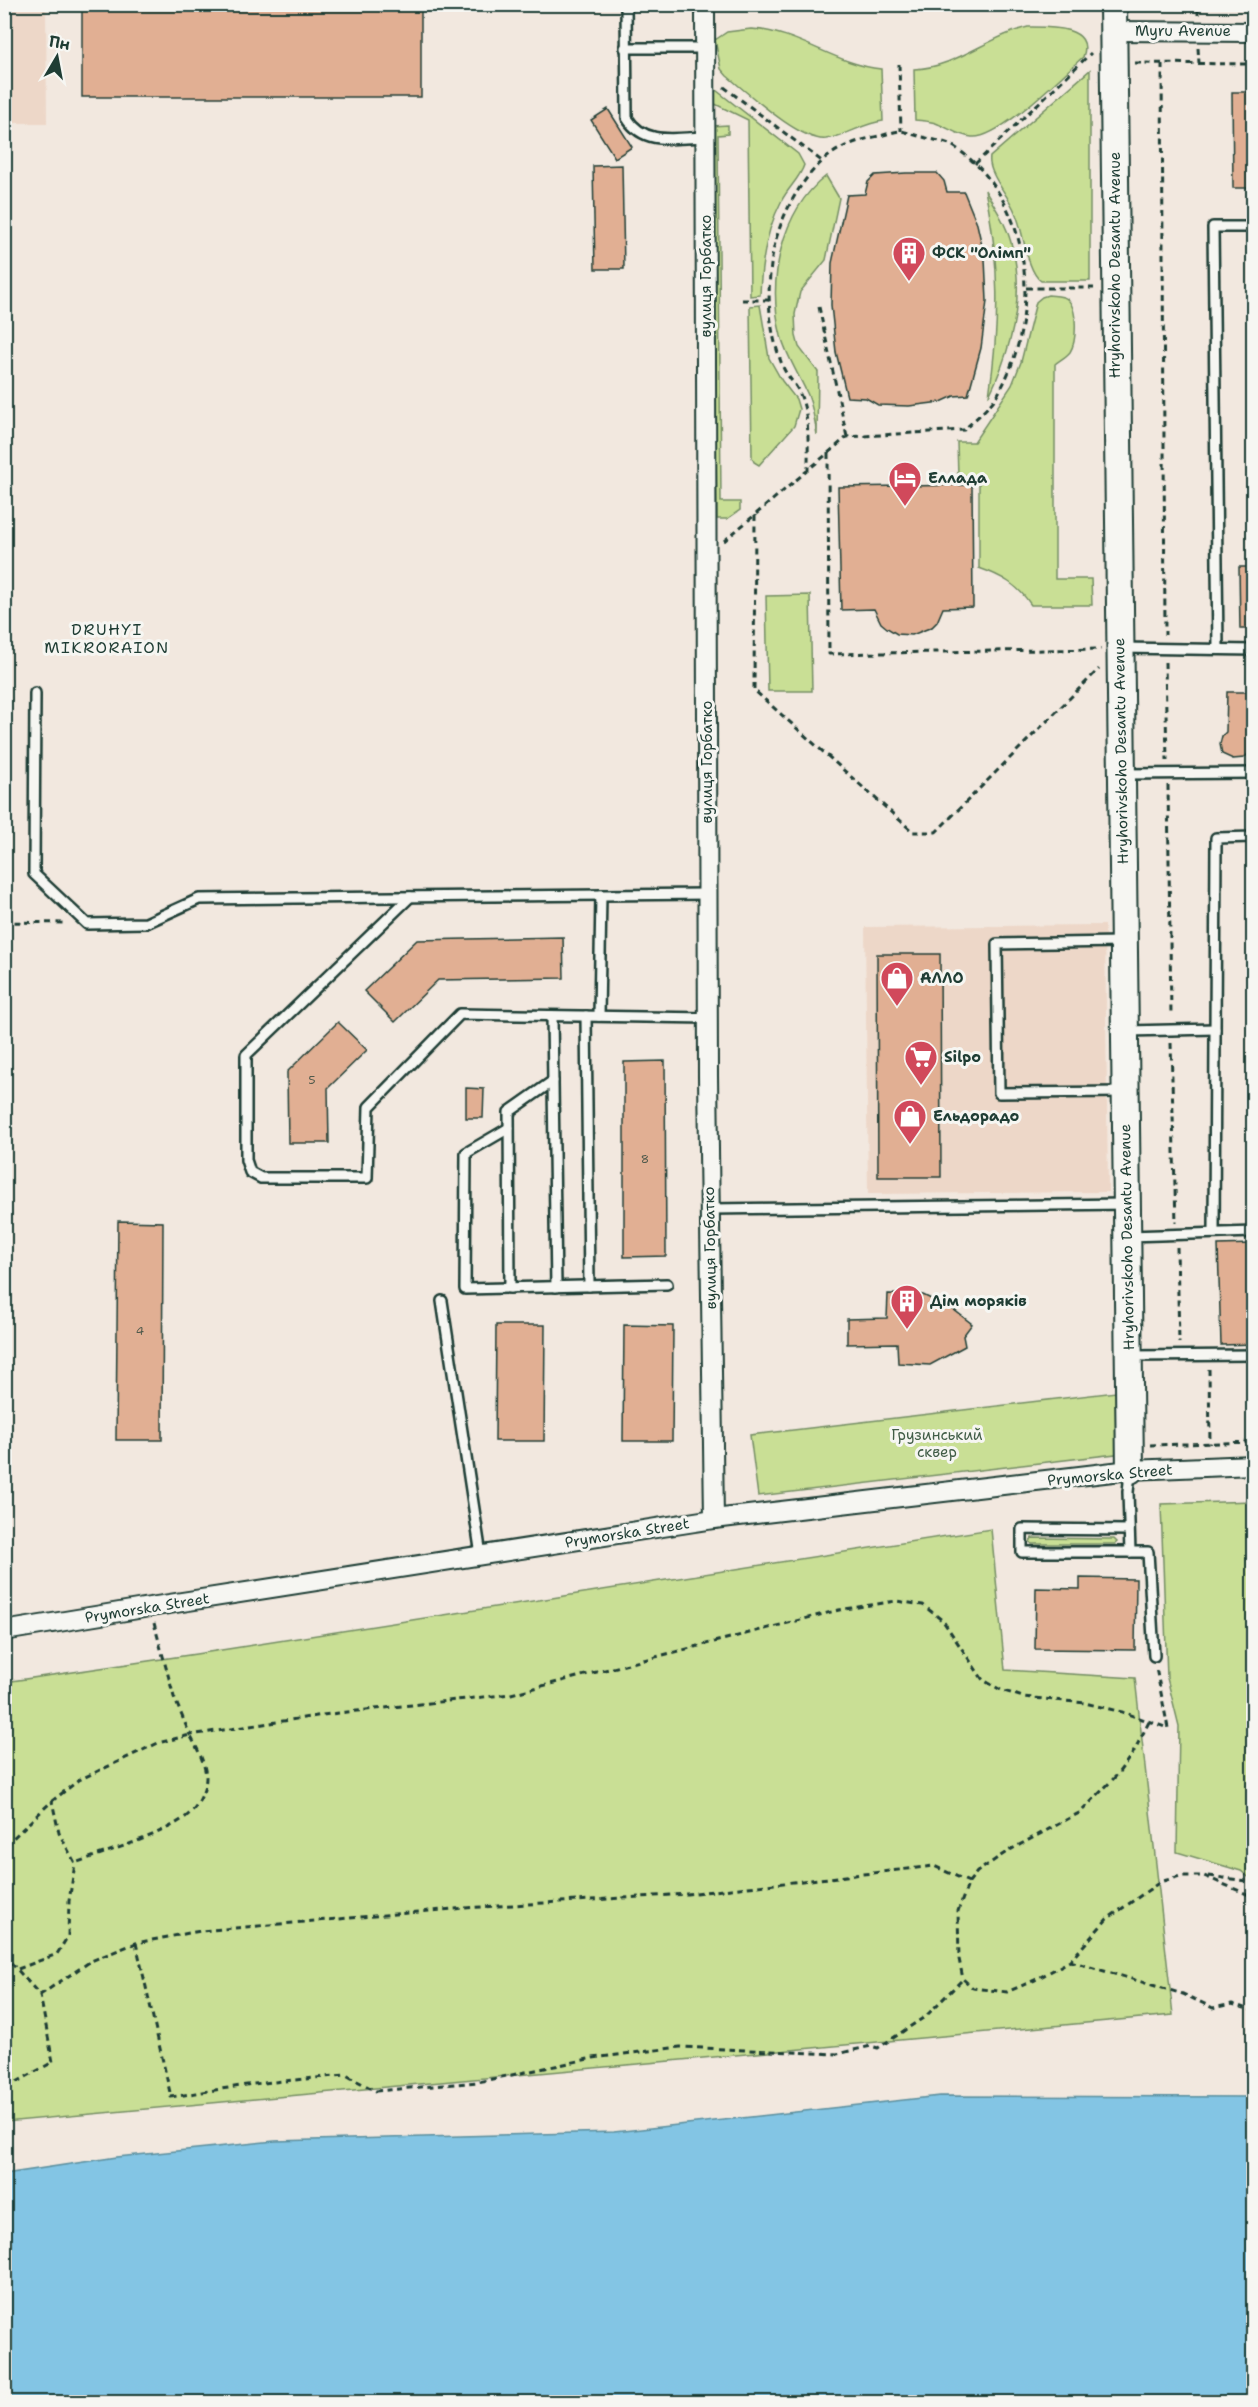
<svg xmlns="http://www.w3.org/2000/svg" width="1258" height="2407" viewBox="0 0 1258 2407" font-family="'Shantell Sans',sans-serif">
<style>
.built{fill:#edd7c8}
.green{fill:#c9df95;stroke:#748e64;stroke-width:1.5}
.water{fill:#83c5e4;stroke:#5b8f9e;stroke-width:1.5}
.building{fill:#e1af93;stroke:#1f3d34;stroke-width:1.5}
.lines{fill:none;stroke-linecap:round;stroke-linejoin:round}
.lane-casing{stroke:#1f3d34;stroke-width:14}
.street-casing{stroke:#1f3d34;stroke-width:22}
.secondary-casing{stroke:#1f3d34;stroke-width:30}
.path{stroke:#1f3d34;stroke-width:3;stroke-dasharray:6 4.5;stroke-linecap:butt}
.lane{stroke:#f6f6f2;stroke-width:9}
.street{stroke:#f6f6f2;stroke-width:18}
.secondary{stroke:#f6f6f2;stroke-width:26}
.labels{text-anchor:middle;stroke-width:6;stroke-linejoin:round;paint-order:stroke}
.number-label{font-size:12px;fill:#505a4c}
.street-label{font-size:15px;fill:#1f3d34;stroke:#f6f6f2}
.poi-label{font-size:15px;font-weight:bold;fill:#1f3d34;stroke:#f6f6f2;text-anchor:start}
.park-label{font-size:15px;fill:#415d47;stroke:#f6f6f2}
.neighbourhood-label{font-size:16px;letter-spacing:1.5px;fill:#1f3d34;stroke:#f6f6f2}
</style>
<rect width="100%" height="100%" fill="#f2e8df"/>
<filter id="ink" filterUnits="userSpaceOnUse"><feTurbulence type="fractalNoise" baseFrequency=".0167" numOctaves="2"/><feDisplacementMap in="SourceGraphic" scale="12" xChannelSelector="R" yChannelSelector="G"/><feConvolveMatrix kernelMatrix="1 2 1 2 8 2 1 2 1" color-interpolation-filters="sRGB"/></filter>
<g filter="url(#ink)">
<g class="built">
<polygon points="4,5 46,5 47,123 5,123"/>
<polygon points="1105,925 1108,1192 868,1194 865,927"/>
</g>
<g class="green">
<path d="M 1028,27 C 1046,27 1095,25 1083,57 C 1061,76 999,140 972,137 C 959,136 950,129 938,124 C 931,121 923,121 915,120 L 914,69 C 955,68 989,36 1028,27 Z"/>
<path d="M 751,29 C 798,31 834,64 881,69 L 883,121 C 863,123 847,136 826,139 C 801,142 748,93 727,76 L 721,69 L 715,40 L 727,32 Z"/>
<path d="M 1090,70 L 1090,281 L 1041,281 C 1026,270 1024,231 1015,212 C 1009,196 987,173 990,157 Z"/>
<path d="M 712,87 L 798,154 L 804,165 C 800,178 788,188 782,200 C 766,230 761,262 760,295 L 750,296 L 748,120 L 713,103 Z"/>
<polygon points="728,125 728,134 718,135 721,502 740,502 740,510 727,519 717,519 712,126"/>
<path d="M 826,176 L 839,198 L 826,260 L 800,292 L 795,314 L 796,336 L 799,347 L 818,372 L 817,435 C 815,421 813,408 808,395 C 799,375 787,357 781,336 C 767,282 780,212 826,176 Z"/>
<path d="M 985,190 C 994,206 1005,221 1010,239 C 1027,292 1012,348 989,396 C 1000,323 1000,262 985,190 Z"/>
<path d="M 1048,295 C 1054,296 1062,295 1067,299 C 1078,308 1077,341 1070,352 C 1066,357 1060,360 1055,364 L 1055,579 L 1091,579 L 1092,605 L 1031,605 C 1018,585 1002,576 979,568 L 979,476 L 958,475 L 957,442 L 974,442 L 1012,385 L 1021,362 L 1036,302 L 1042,297 Z"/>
<polygon points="760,305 769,358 782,381 796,399 799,409 794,426 759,465 754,462 752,457 750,306"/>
<polygon points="810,595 812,691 768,691 766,596"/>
<polygon points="1116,1392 1124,1453 758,1496 750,1435"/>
<polygon points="1253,1501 1254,1501 1253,1881 1241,1871 1177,1852 1179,1726 1167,1678 1161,1504"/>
<polygon points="991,1529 1005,1670 1135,1678 1173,2015 5,2122 5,1682 196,1654"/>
<polygon points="1032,1538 1114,1539 1117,1542 1115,1544 1032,1544 1030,1542"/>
</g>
<polygon class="water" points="940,2096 1253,2097 1253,2402 5,2402 5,2174 117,2157 275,2141 614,2132"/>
<g class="building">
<rect x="82" y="4" width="339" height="93"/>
<polygon points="1232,92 1254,92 1254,188 1233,188"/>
<polygon points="608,109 632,147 615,158 591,120"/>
<polygon points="622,165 624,269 595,269 593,166"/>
<polygon points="906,173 937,173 944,181 947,192 964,192 977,224 985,259 987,301 981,348 968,395 954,396 941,402 909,406 878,405 866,398 847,397 836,352 831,305 832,263 847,195 865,194 868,182 875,175"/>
<polygon points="972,485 973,607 943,608 937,622 932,627 912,635 897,634 887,628 881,623 874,609 841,610 838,487"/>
<polygon points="1239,567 1254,567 1254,629 1240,629"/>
<polygon points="1227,692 1254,692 1254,754 1248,754 1244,758 1233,759 1222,754 1220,744 1222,736 1226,732"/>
<polygon points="563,937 564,978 438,980 395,1022 364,991 417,940"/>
<polygon points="877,954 940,954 941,1177 878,1177"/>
<polygon points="338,1022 367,1050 328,1088 329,1143 288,1143 287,1072"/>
<polygon points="665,1061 666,1256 624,1257 624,1062"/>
<polygon points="466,1088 484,1089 483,1118 466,1118"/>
<polygon points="118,1221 163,1222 162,1440 116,1440"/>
<polygon points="1254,1244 1254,1344 1221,1345 1218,1245"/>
<polygon points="888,1294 923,1295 954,1310 972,1324 963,1336 965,1346 930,1365 898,1363 897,1343 847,1344 847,1319 887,1318"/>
<polygon points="496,1325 545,1325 544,1441 495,1441"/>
<polygon points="624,1325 673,1326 672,1441 623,1441"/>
<polygon points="1080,1578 1136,1579 1135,1650 1035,1649 1036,1588 1080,1589"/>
</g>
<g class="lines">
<defs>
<g id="lane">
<path d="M 626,4 L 627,118 C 644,146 676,138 705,137"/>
<polyline points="625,48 705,48"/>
<polyline points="1121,648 1254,650"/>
<polyline points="1218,649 1213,227 1254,227"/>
<polyline points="35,693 34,874 87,924 146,923 199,899 707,894"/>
<polyline points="1124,774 1254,773"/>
<polyline points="410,897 246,1055 246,1160 250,1172 261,1178 367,1178 369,1107 460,1014 708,1018"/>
<polyline points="1121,942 997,944 999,1093 1125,1092"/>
<polyline points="552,1016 556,1287"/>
<polyline points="586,1016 589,1286"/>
<polyline points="599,1016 601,895"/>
<polyline points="1127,1031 1215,1029"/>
<polyline points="509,1128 466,1153 465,1289 667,1284"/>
<polyline points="710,1209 1126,1204"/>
<polyline points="1214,1233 1216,838 1254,837"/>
<polyline points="1129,1236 1254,1232"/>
<polyline points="510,1288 509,1112 553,1081"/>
<polyline points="442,1301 481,1555"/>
<polyline points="1131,1356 1254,1355"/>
<polyline points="1130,1473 1128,1492 1130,1552"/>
<polyline points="1129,1530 1022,1529 1022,1552 1148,1552 1154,1656"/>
</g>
<g id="street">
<polyline points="705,4 708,1076 714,1519"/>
<polyline points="1113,31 1254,32"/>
<polyline points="4,1631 150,1607 714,1519 1130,1470 1254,1465"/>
</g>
<polyline id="secondary" points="1113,4 1130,1470"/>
</defs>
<use href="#lane" class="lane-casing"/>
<use href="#street" class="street-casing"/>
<use href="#secondary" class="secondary-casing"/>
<g class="path">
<polyline points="1198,15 1198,4"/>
<polyline points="1198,48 1199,63"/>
<polyline points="1135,63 1254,64"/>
<polyline points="899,64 901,131"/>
<polyline points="1162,64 1165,635"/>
<polyline points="724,87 823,162"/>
<polyline points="975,164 1091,53"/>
<polyline points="1026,288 1094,288"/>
<polyline points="742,300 769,300"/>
<polyline points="819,307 847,437"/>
<polyline points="828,453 829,654 1101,649"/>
<polyline points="755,515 754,690 913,832 936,832 1099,669"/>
<path d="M 724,541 L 847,437 L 964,430 C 975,419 990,407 998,394 C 1043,315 1034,199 953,146 C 945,141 932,140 923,137 C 916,136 908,132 901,131 C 894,131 886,135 879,136 C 864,139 846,144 833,153 C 802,174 780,216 773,252 C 766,291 768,330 783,367 C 787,377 796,384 800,394 C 810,418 808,445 808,470"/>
<polyline points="1165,662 1167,761"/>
<polyline points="1168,785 1171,1016"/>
<polyline points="4,922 66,923"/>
<polyline points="1171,1043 1176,1223"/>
<polyline points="1177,1247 1179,1343"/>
<polyline points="1209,1369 1210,1444"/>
<polyline points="1150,1445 1254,1442"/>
<polyline points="154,1623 174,1697 190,1735 330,1714 511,1694 839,1610 896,1601 923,1605 943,1621 983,1680 1001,1690 1023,1697 1085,1703 1122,1712 1168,1728 1156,1668"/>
<polyline points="1149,1722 1133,1753 1116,1776 1081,1812 1008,1851 977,1872 969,1882 958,1911 959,1959 963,1979 973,1988 1007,1992 1035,1980 1070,1961 1107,1919 1160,1882 1180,1876 1204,1876 1254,1897"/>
<path d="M 4,1856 L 10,1841 L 52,1801 L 79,1780 L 158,1743 L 190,1735 C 197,1748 205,1762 206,1777 C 206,1790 198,1806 189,1814 C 167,1834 105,1852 75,1863 L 59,1833 L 52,1801"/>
<polyline points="1209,1876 1254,1882"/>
<polyline points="136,1943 171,2097 253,2084 346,2075 376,2091 478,2082 593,2058 680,2047 837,2054 871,2046 878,2048 926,2016 963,1979"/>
<polyline points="4,1955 40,1995 53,2062 4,2089"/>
<polyline points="1070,1961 1183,1994 1213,2008 1232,2004 1254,2011"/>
<polyline points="18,1969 57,1954 68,1936 69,1901 75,1864"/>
<polyline points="40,1995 91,1961 136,1943 200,1931 465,1908 687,1894 934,1866 969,1882"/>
</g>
<use href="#lane" class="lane"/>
<use href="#street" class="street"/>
<use href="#secondary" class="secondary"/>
</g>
</g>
<defs>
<symbol id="building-pin" viewBox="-11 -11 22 30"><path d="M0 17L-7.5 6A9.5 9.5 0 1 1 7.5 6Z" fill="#d1495b" stroke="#f6f6f2"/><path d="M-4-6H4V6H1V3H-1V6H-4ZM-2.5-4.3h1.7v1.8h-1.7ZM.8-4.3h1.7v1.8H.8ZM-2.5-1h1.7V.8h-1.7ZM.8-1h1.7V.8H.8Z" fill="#fff"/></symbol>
<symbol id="hotel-pin" viewBox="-11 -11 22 30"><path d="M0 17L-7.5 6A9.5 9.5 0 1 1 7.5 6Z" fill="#d1495b" stroke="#f6f6f2"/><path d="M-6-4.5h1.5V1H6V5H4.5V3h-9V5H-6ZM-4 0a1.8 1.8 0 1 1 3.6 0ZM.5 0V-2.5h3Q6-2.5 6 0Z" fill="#fff"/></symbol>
<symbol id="shop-pin" viewBox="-11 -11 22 30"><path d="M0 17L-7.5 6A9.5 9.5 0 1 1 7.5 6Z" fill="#d1495b" stroke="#f6f6f2"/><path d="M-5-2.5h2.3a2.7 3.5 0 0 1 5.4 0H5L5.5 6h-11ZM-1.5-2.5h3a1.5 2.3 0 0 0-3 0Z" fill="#fff"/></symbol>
<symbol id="supermarket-pin" viewBox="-11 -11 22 30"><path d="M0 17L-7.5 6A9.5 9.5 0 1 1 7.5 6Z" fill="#d1495b" stroke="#f6f6f2"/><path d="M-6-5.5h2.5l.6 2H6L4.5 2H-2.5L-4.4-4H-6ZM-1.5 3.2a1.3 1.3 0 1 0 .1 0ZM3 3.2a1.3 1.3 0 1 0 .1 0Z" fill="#fff"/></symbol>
</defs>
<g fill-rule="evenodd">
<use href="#building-pin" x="890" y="234" width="38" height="52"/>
<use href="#hotel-pin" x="886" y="459" width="38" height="52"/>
<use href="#shop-pin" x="878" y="959" width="38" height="52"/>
<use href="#supermarket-pin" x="902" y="1038" width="38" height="52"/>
<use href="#shop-pin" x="891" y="1097" width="38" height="52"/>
<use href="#building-pin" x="888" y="1282" width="38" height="52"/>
</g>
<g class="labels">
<g class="number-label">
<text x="312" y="1084">5</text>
<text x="645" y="1163">8</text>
<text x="140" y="1335">4</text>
</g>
<g class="street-label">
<text x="1183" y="36">Myru Avenue</text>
<text transform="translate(1115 265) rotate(-90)" y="5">Hryhorivskoho Desantu Avenue</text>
<text transform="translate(706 276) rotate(-90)" y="5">вулиця Горбатко</text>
<text transform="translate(1121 751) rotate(-91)" y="5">Hryhorivskoho Desantu Avenue</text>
<text transform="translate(707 762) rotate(-90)" y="5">вулиця Горбатко</text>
<text transform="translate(1127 1237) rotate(-91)" y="5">Hryhorivskoho Desantu Avenue</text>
<text transform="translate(710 1248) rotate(-91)" y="5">вулиця Горбатко</text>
<text transform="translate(1110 1475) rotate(-5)" y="5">Prymorska Street</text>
<text transform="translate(627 1533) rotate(-9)" y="5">Prymorska Street</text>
<text transform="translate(147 1608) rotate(-9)" y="5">Prymorska Street</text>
</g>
<g class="poi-label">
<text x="932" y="258">ФСК "Олімп"</text>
<text x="928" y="483">Еллада</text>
<text x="920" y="983">АЛЛО</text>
<text x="944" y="1062">Silpo</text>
<text x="933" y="1121">Ельдорадо</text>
<text x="930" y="1306">Дім моряків</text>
</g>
<g class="park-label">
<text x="937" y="1440">Грузинський<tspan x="937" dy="17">сквер</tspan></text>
</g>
<g class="neighbourhood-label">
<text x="107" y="635">DRUHYI<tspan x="107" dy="18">MIKRORAION</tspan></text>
</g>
</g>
<rect width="1258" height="2407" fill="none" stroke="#f6f6f2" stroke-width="24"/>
<rect x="12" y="12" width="1234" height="2383" fill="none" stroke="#1f3d34" stroke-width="2" filter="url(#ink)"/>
<g transform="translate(57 57) rotate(10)" stroke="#f6f6f2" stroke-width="4.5" paint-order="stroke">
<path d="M0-4.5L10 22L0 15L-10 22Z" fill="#1f3d34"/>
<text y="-9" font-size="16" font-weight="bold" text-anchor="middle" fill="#1f3d34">Пн</text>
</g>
</svg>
